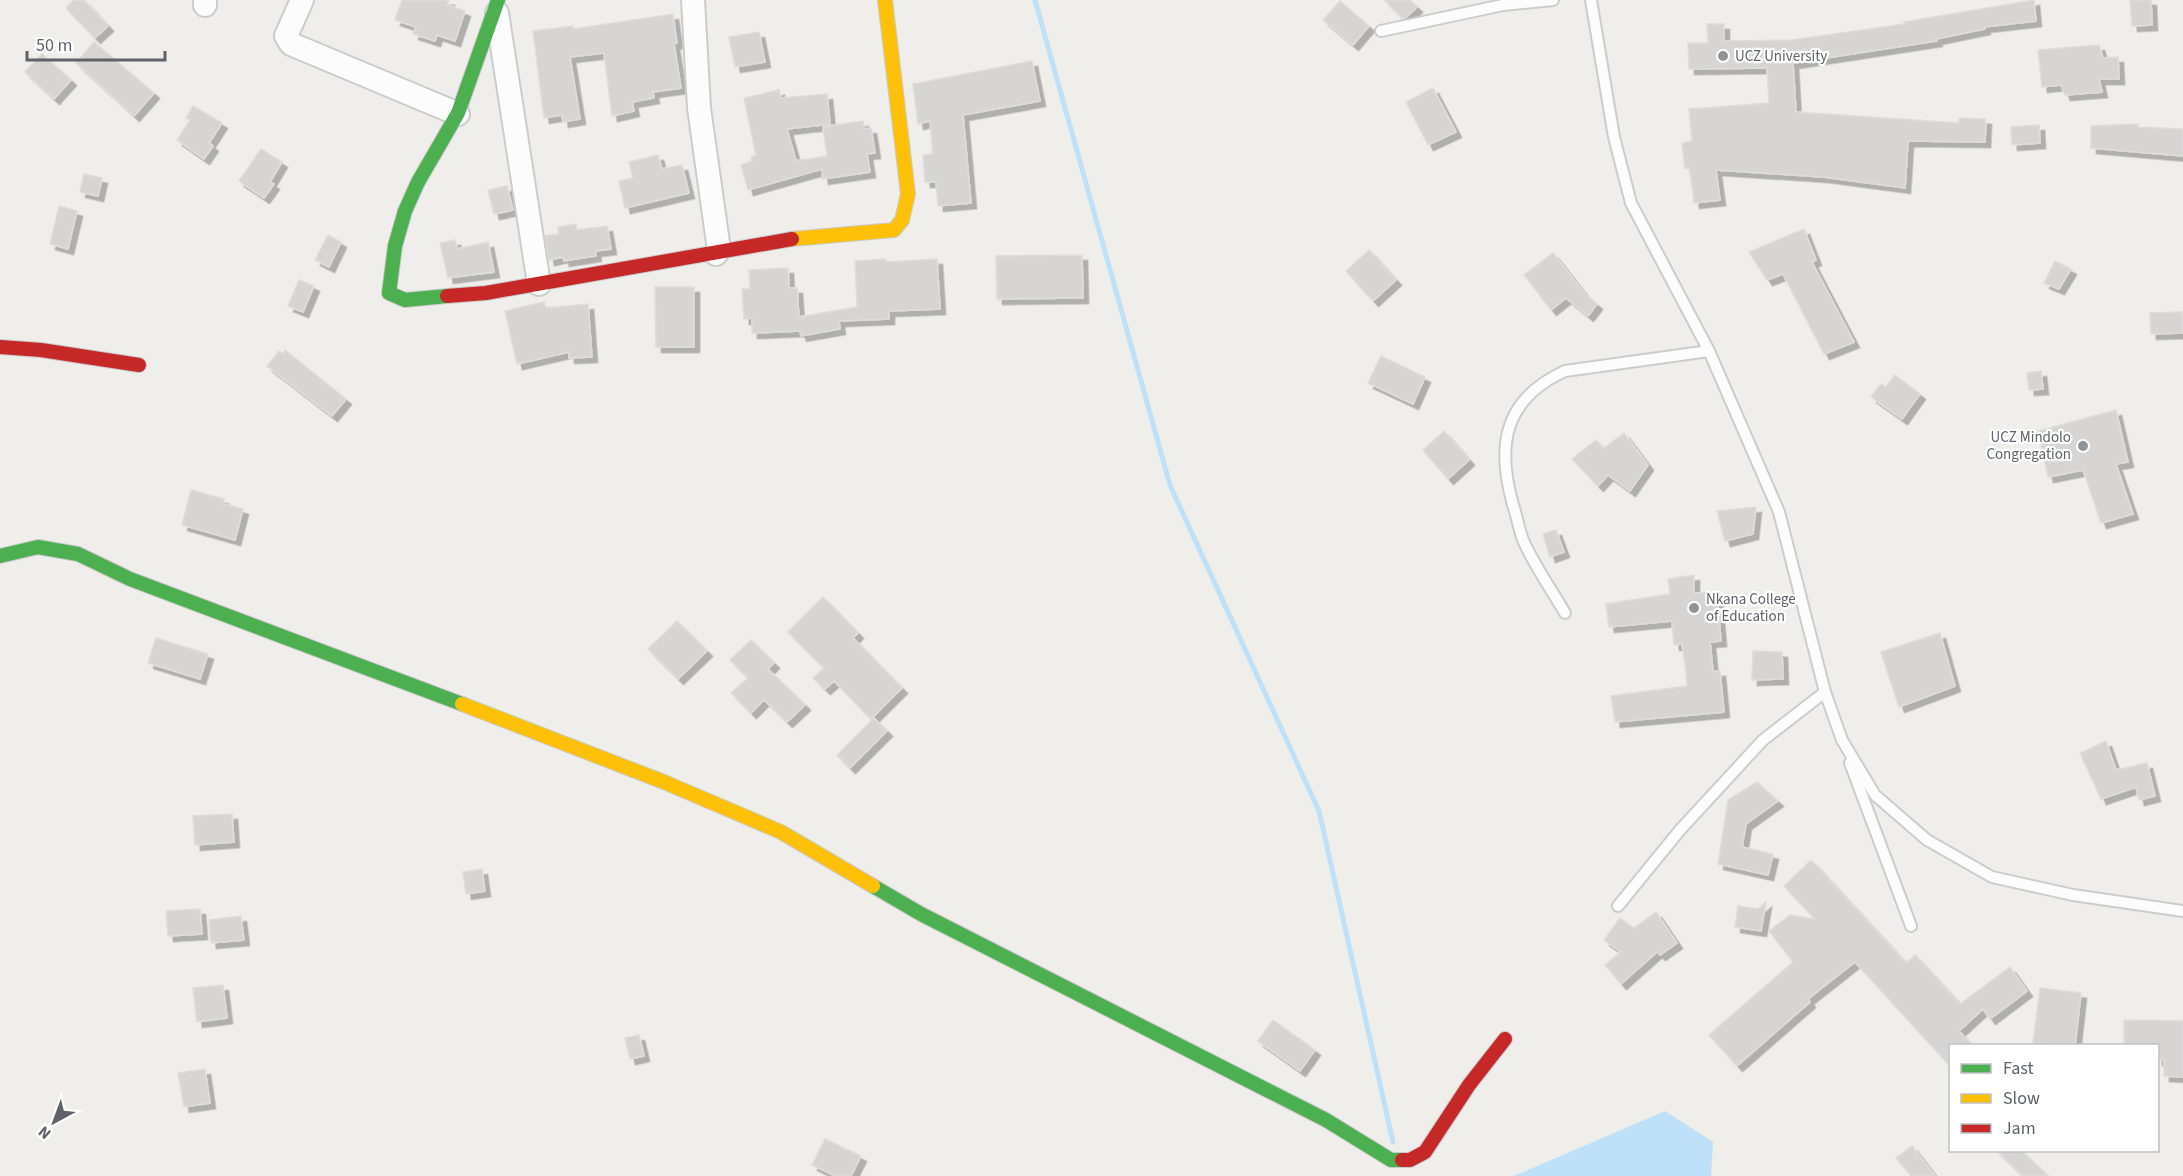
<svg xmlns="http://www.w3.org/2000/svg" width="2183" height="1176" viewBox="0 0 2183 1176" font-family="'Source Sans 3',sans-serif">
<style>
.water{fill:#bfe0f9}
.lines{fill:none;stroke-linecap:round;stroke-linejoin:round}
.stream{stroke:#bfe0f9;stroke-width:5}
.building{fill:#d6d5d3;stroke:#deddd9;stroke-width:1.5;filter:url(#shadow)}
.lane-casing{stroke:#cbcccc;stroke-width:14}
.street-casing{stroke:#cbcccc;stroke-width:26}
.fast-casing{stroke:#cacacb;stroke-width:16}
.slow-casing{stroke:#cacacb;stroke-width:16}
.jam-casing{stroke:#cacacb;stroke-width:16}
.lane{stroke:#fdfcfc;stroke-width:10}
.street{stroke:#fdfcfc;stroke-width:22}
.fast{stroke:#4caf50;stroke-width:14}
.slow{stroke:#ffc107;stroke-width:14}
.jam{stroke:#c62828;stroke-width:14}
.poi-dot{fill:#919496;stroke:#fff;stroke-width:2}
.labels{text-anchor:middle;stroke-width:4.5;stroke-linejoin:round;paint-order:stroke}
.poi-label{font-size:15px;fill:#5f6368;stroke:#fff;text-anchor:start}
</style>
<defs>
<filter id="shadow"><feDropShadow dx="5.5" dy="5.5" stdDeviation="0" flood-color="#0004"/></filter>
</defs>
<rect width="100%" height="100%" fill="#efeeea"/>
<polygon class="water" points="1665,1111 1713,1142 1711,1176 1514,1176"/>
<g class="lines">
<polyline class="stream" points="1035,0 1170,485 1319,811 1393,1142"/>
</g>
<g class="building">
<polygon points="74,0 84,0 108,26 95,38 66,8"/>
<polygon points="402,0 449,0 447,5 465,11 455,41 437,35 435,41 413,34 416,27 395,20"/>
<polygon points="1384,0 1410,0 1417,7 1404,19"/>
<polygon points="2034,0 2036,21 1984,27 1985,29 1936,39 1937,41 1793,63 1796,112 1959,123 1959,118 1986,119 1985,142 1908,141 1905,188 1823,177 1716,170 1720,200 1694,203 1690,168 1685,169 1682,143 1692,141 1689,109 1769,103 1767,68 1689,69 1688,43 1708,43 1707,24 1724,24 1724,41 1791,40 1905,24 1904,22"/>
<polygon points="2130,0 2151,0 2152,25 2132,26"/>
<polygon points="1340,1 1369,26 1353,45 1323,20"/>
<polygon points="673,14 677,43 674,44 681,88 653,92 654,98 632,102 634,111 612,116 604,53 570,57 580,119 563,122 562,115 544,118 533,31 573,26 573,29"/>
<polygon points="759,32 765,62 735,67 729,37"/>
<polygon points="94,42 154,93 134,116 76,63"/>
<polygon points="2099,45 2103,58 2118,57 2119,79 2099,79 2102,92 2065,95 2061,85 2042,87 2038,50"/>
<polygon points="42,54 71,80 54,99 25,72"/>
<polygon points="1032,61 1040,101 963,115 971,203 938,206 936,182 925,182 923,155 933,154 930,121 918,124 913,84"/>
<polygon points="1433,88 1456,132 1428,145 1406,102"/>
<polygon points="779,90 781,98 827,94 830,124 787,129 796,161 827,156 823,127 863,121 864,129 871,128 875,153 867,154 870,172 823,179 822,169 748,190 741,165 752,161 751,157 756,155 744,98"/>
<polygon points="193,106 222,123 209,143 213,146 204,159 177,140 190,120 186,118"/>
<polygon points="2138,124 2138,127 2183,129 2183,156 2091,148 2091,126"/>
<polygon points="2039,125 2040,143 2012,145 2011,127"/>
<polygon points="261,149 282,162 270,182 274,184 264,198 239,181"/>
<polygon points="658,155 662,169 682,165 689,193 625,208 619,181 633,178 629,162"/>
<polygon points="84,174 102,178 98,196 80,192"/>
<polygon points="507,186 513,210 494,214 488,190"/>
<polygon points="59,206 77,211 68,249 50,244"/>
<polygon points="576,224 577,230 607,226 611,249 595,251 596,256 564,261 563,257 549,260 545,236 559,234 558,227"/>
<polygon points="1804,229 1816,260 1812,262 1854,342 1824,354 1783,274 1767,280 1749,252"/>
<polygon points="328,235 341,242 329,267 315,260"/>
<polygon points="455,240 457,249 488,242 494,272 448,278 440,243"/>
<polygon points="1369,250 1396,280 1373,301 1346,271"/>
<polygon points="1553,253 1585,294 1597,304 1588,316 1566,298 1551,310 1524,275"/>
<polygon points="1082,255 1083,298 997,299 996,256"/>
<polygon points="886,259 886,262 937,259 940,309 889,311 889,319 839,321 840,329 801,336 800,331 752,333 752,318 744,319 742,289 750,289 749,270 788,268 789,288 797,288 799,317 857,307 855,261"/>
<polygon points="2055,261 2071,269 2059,289 2044,283"/>
<polygon points="299,280 314,286 303,312 288,306"/>
<polygon points="655,287 694,287 694,347 656,347"/>
<polygon points="544,302 546,308 588,304 592,357 569,358 569,352 517,364 505,311"/>
<polygon points="2182,312 2183,333 2151,334 2150,313"/>
<polygon points="285,350 346,399 332,416 267,366 279,351 283,354"/>
<polygon points="1381,356 1425,377 1413,404 1368,383"/>
<polygon points="2041,371 2043,389 2029,390 2027,373"/>
<polygon points="1895,375 1920,394 1902,419 1871,397 1881,384 1886,387"/>
<polygon points="2116,410 2128,462 2116,464 2133,514 2101,523 2083,470 2048,477 2038,431"/>
<polygon points="1444,431 1469,460 1448,479 1423,450"/>
<polygon points="1624,433 1648,465 1630,491 1608,475 1598,486 1572,459 1596,440 1604,448"/>
<polygon points="191,490 224,499 223,504 243,509 235,540 182,525"/>
<polygon points="1756,507 1753,534 1725,541 1717,511"/>
<polygon points="1556,530 1564,552 1550,557 1543,534"/>
<polygon points="1694,575 1694,593 1717,592 1721,641 1710,642 1713,671 1720,671 1724,712 1615,722 1611,696 1687,686 1686,673 1682,644 1674,645 1672,621 1609,627 1606,604 1670,594 1668,579"/>
<polygon points="823,597 858,633 853,638 902,688 871,719 834,681 825,689 813,678 824,668 788,632"/>
<polygon points="677,621 707,651 678,679 648,649"/>
<polygon points="1940,633 1955,686 1899,707 1881,652"/>
<polygon points="156,638 208,654 200,679 148,663"/>
<polygon points="751,640 774,663 768,669 805,705 787,722 764,700 751,713 731,693 748,678 730,660"/>
<polygon points="1753,651 1782,652 1783,679 1752,680"/>
<polygon points="874,718 887,731 850,768 837,755"/>
<polygon points="2106,741 2116,770 2147,763 2155,796 2139,800 2136,787 2101,799 2080,753"/>
<polygon points="1757,782 1778,801 1746,824 1742,847 1773,854 1768,875 1718,864 1728,800"/>
<polygon points="232,814 234,842 195,845 193,816"/>
<polygon points="1811,860 1906,963 1915,955 1960,1004 2010,967 2027,991 1990,1019 1983,1009 1959,1031 1973,1046 1950,1046 1950,1066 1855,962 1808,999 1810,1002 1737,1066 1709,1035 1793,962 1769,931 1790,915 1815,919 1784,886"/>
<polygon points="482,869 485,891 466,894 463,872"/>
<polygon points="1766,902 1761,931 1735,927 1738,906 1758,909"/>
<polygon points="200,909 202,934 168,936 166,911"/>
<polygon points="1656,912 1677,943 1660,955 1657,952 1621,984 1605,965 1621,952 1604,940 1620,918 1634,928"/>
<polygon points="241,916 244,940 211,943 209,920"/>
<polygon points="223,985 227,1018 197,1022 193,988"/>
<polygon points="2040,988 2081,993 2075,1046 2033,1043"/>
<polygon points="1273,1020 1315,1050 1300,1071 1258,1041"/>
<polygon points="2124,1020 2183,1021 2183,1077 2164,1076 2164,1060 2157,1060 2157,1046 2124,1046"/>
<polygon points="639,1035 644,1056 630,1059 625,1038"/>
<polygon points="205,1069 210,1103 184,1107 178,1073"/>
<polygon points="825,1139 861,1156 851,1176 835,1176 812,1165"/>
<polygon points="1912,1146 1935,1176 1911,1176 1896,1158"/>
<polygon points="1996,1150 2021,1150 2048,1176 2023,1176"/>
</g>
<g class="lines">
<defs>
<g id="lane">
<polyline points="1591,0 1614,137 1631,203 1709,351 1779,512 1825,692 1842,740 1875,795 1927,840 1992,877 2073,895 2183,911"/>
<polyline points="1381,31 1503,5 1553,0"/>
<path d="M 1565,613 C 1551,589 1534,565 1523,540 C 1519,530 1517,516 1513,505 C 1496,445 1504,399 1565,371 L 1709,351"/>
<polyline points="1850,763 1911,926"/>
<polyline points="1618,906 1680,830 1763,740 1825,692"/>
</g>
<g id="street">
<polyline points="302,0 286,36 291,44 458,114"/>
<polyline points="693,0 699,108 719,250 716,254"/>
<polyline points="205,5 205,0"/>
<polyline points="497,13 539,284"/>
</g>
<g id="fast">
<polyline points="447,296 405,300 389,293 395,246 405,211 418,182 458,113 498,0"/>
<polyline points="0,556 38,547 78,554 130,579 462,704"/>
<polyline points="873,886 921,914 1326,1120 1391,1160 1402,1160"/>
</g>
<g id="slow">
<polyline points="792,239 894,230 902,220 908,194 885,0"/>
<polyline points="462,704 664,782 781,832 873,886"/>
</g>
<g id="jam">
<polyline points="447,296 486,293 792,239"/>
<polyline points="0,347 41,350 139,365"/>
<polyline points="1402,1160 1410,1160 1425,1152 1469,1085 1505,1039"/>
</g>
</defs>
<use href="#lane" class="lane-casing"/>
<use href="#street" class="street-casing"/>
<use href="#fast" class="fast-casing"/>
<use href="#slow" class="slow-casing"/>
<use href="#jam" class="jam-casing"/>
<use href="#lane" class="lane"/>
<use href="#street" class="street"/>
<use href="#fast" class="fast"/>
<use href="#slow" class="slow"/>
<use href="#jam" class="jam"/>
</g>
<g class="poi-dot">
<circle cx="1723" cy="56" r="6"/>
<circle cx="2083" cy="446" r="6"/>
<circle cx="1694" cy="608" r="6"/>
</g>
<g class="labels">
<g class="poi-label">
<text x="1735" y="61">UCZ University</text>
<text x="2071" y="442" text-anchor="end">UCZ Mindolo<tspan x="2071" dy="17">Congregation</tspan></text>
<text x="1706" y="604">Nkana College<tspan x="1706" dy="17">of Education</tspan></text>
</g>
</g>
<rect x="1949" y="1044" width="210" height="108" fill="#ffffff" stroke="#bfc1c3" stroke-width="1.5"/>
<rect x="1961" y="1064" width="30" height="9" fill="#4caf50" stroke="#bfc1c3" stroke-width="1.5"/>
<text x="2003" y="1074" font-size="18" fill="#5f6368">Fast</text>
<rect x="1961" y="1094" width="30" height="9" fill="#ffc107" stroke="#bfc1c3" stroke-width="1.5"/>
<text x="2003" y="1104" font-size="18" fill="#5f6368">Slow</text>
<rect x="1961" y="1124" width="30" height="9" fill="#c62828" stroke="#bfc1c3" stroke-width="1.5"/>
<text x="2003" y="1134" font-size="18" fill="#5f6368">Jam</text>
<g transform="translate(54 1122) rotate(221)" stroke="#ffffff" stroke-width="4.5" paint-order="stroke">
<path d="M0-4.5L10 22L0 15L-10 22Z" fill="#5f6368"/>
<text y="-9" font-size="16" font-weight="bold" text-anchor="middle" fill="#5f6368">N</text>
</g>
<path d="M27 51v9h138v-9" fill="none" stroke="#5f6368" stroke-width="3"/>
<text x="36" y="51" font-size="18" fill="#5f6368" stroke="#ffffff" stroke-width="4.5" paint-order="stroke">50 m</text>
</svg>
